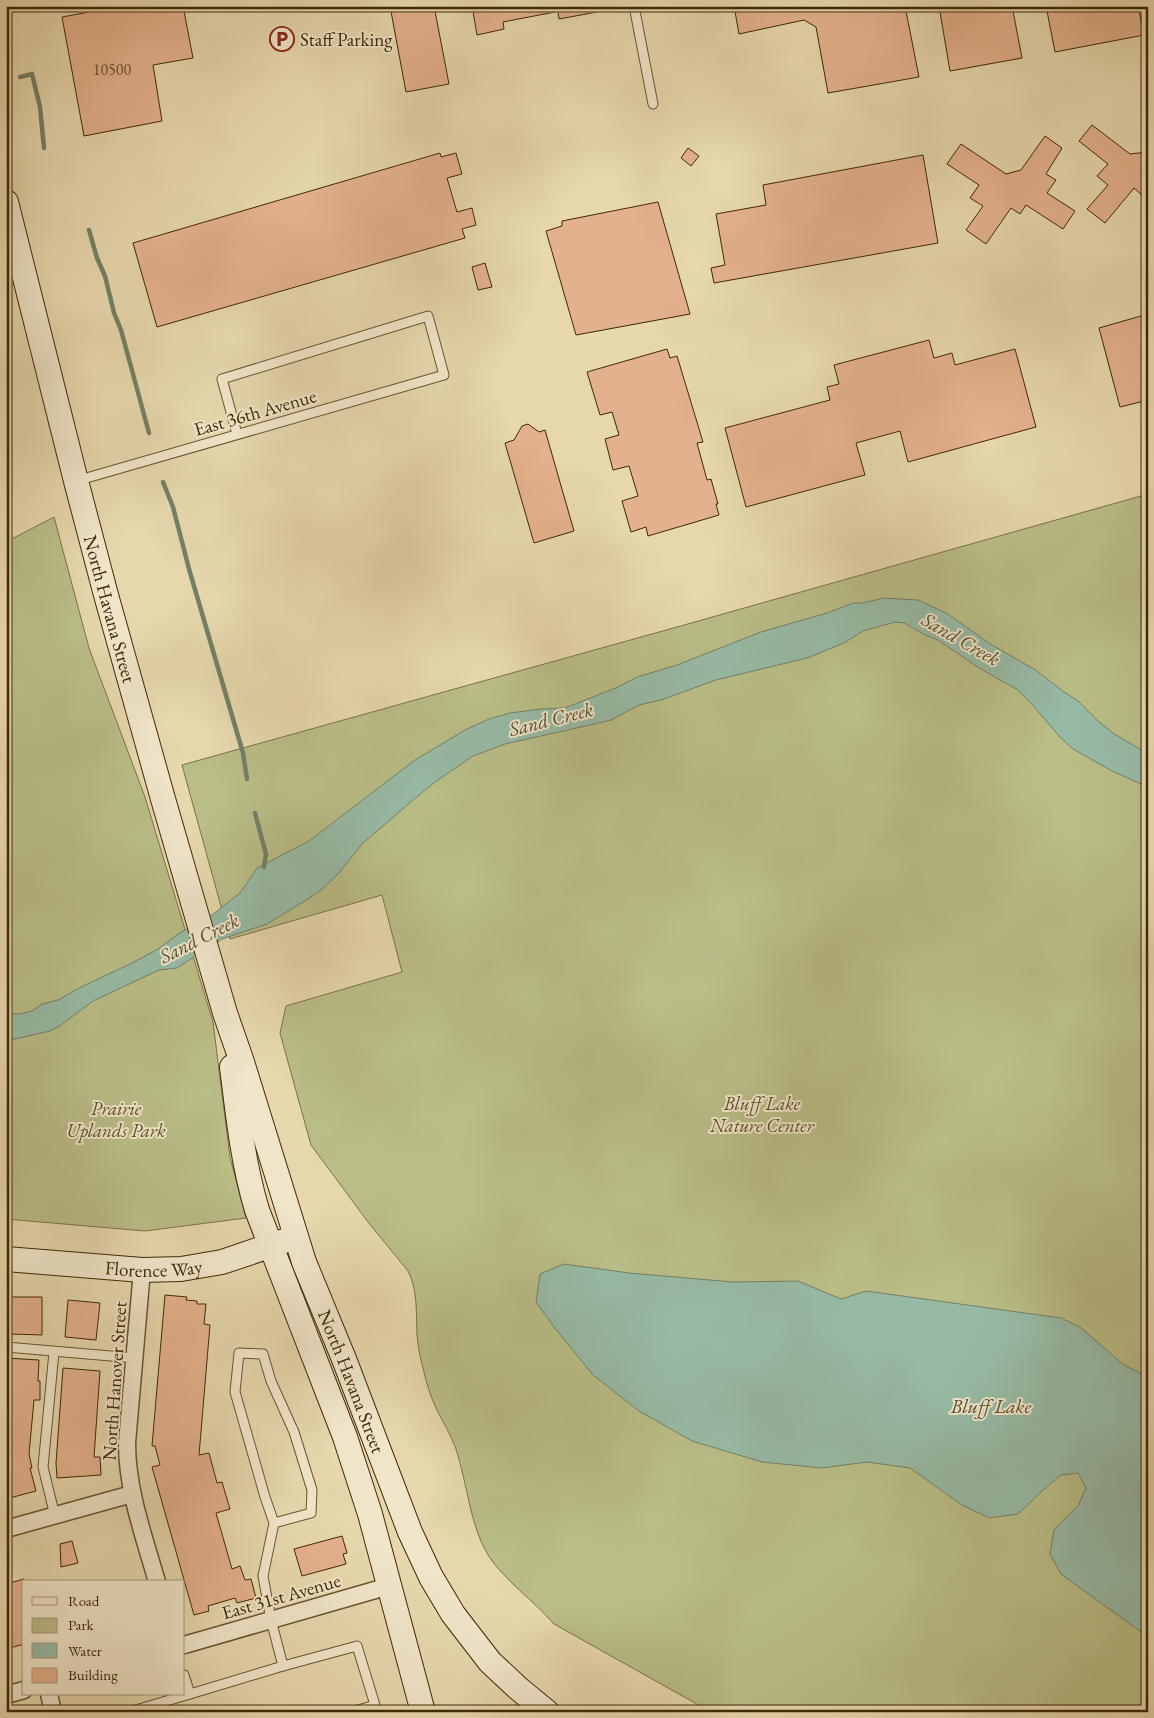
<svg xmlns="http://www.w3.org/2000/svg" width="1154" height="1718" viewBox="0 0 1154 1718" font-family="'EB Garamond',serif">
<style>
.green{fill:#b9bd86;stroke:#7c7246}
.water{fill:#97baa5;stroke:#748066}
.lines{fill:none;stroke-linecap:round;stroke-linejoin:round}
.stream{stroke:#748066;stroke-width:4.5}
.building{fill:#e3b18b;stroke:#402807}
.lane-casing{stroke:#6a5430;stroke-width:11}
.street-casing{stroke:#6a5430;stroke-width:19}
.secondary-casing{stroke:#402807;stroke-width:26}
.lane{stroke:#efe5c9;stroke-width:9}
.street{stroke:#efe5c9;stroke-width:16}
.secondary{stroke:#efe5c9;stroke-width:24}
.labels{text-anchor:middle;stroke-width:4;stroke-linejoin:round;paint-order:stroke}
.number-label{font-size:16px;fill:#694a28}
.poi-label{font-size:19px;fill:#402807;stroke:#efe5c9;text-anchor:start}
.street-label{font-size:19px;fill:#402807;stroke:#efe5c9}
.park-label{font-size:19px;font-style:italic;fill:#5e4d27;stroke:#efe5c9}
.water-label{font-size:20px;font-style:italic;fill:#564c2e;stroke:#efe5c9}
</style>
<rect width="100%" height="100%" fill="#e6d7ac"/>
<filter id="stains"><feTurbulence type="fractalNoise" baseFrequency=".004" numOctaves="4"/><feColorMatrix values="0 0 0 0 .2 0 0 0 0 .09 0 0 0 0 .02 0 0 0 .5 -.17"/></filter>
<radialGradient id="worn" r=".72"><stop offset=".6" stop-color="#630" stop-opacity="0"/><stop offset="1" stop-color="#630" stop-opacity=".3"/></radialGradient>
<g class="green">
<path d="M 1148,494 L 1148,1712 L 711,1712 L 554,1624 C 533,1600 505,1581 488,1555 C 470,1526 467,1482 456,1449 C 451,1435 443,1422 436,1408 C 430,1395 426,1382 423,1368 C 420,1357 418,1346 417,1335 C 416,1313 418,1290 408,1271 L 368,1222 L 311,1145 L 280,1033 L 286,1006 L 402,972 L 382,895 L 230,939 L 182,765 L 677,627 Z"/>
<polygon points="54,517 89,648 145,797 213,1022 230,1157 246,1218 145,1231 6,1219 6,542"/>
</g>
<g class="water">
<polygon points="884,598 918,600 948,614 989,643 1037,671 1064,692 1077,700 1098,721 1113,733 1148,754 1148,787 1112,771 1073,749 1060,737 1029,701 1018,690 979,668 938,640 925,635 904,623 895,622 863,631 844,643 807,658 716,680 661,700 639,705 611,720 599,723 505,744 473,756 435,782 413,800 362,844 338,874 320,891 308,899 267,924 222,939 177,968 159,970 93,1001 61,1025 50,1031 6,1041 6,1014 20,1014 32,1011 42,1004 58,1000 81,987 132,963 158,949 178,934 212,915 240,893 257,868 309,841 415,760 465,730 489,719 510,713 541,709 565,708 618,687 637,677 677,665 761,632 827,613 853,603 862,603"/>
<polygon points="564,1264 629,1273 733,1282 798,1281 841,1299 866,1291 1061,1318 1080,1327 1124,1365 1148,1377 1148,1637 1061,1574 1050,1554 1054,1530 1078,1506 1086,1488 1078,1473 1061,1475 1042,1491 1018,1514 989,1518 962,1505 910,1468 867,1462 822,1468 762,1462 692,1441 639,1411 593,1375 554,1327 536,1302 540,1274"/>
</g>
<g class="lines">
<g class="stream">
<polyline points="20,77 32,74 40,107 44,148"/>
<polyline points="89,230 97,258 105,276 114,313 121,330 149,433"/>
<polyline points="163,482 173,507 189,569 243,753 247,779"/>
<polyline points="255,813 266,854 264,867"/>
</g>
</g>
<g class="building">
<polygon points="122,6 183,6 193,58 153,65 162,121 84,136 62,17"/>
<polygon points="390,6 434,6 449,84 406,92"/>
<polygon points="472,6 555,6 555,12 503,22 504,29 477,35"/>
<polygon points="557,6 596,6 597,12 559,19"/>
<polygon points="734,6 905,6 919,77 828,93 816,27 804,20 739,34"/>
<polygon points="939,6 1012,6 1022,58 950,71"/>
<polygon points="1046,6 1138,6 1144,35 1055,52"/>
<polygon points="1092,125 1130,154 1148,152 1148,188 1142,195 1134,188 1105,223 1087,209 1108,185 1097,176 1108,164 1079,141"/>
<polygon points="1045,136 1062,148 1046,174 1056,180 1047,193 1075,211 1063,229 1026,205 1020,214 1011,208 986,244 966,230 983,206 970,198 979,185 947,164 961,144 1006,174 1021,170"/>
<polygon points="688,148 699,156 691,166 681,158"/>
<polygon points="440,153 441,157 456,153 462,174 447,178 457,212 472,208 476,225 462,229 465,238 157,327 133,243"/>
<polygon points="923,155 938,243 714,283 711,268 725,265 716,214 766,205 763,185"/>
<polygon points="658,202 690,314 576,335 546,231 562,226 562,221"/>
<polygon points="485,263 492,287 478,290 472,267"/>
<polygon points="1148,314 1148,400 1120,407 1099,328"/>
<polygon points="929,340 934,358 952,353 955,365 1015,349 1036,427 908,462 900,431 856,443 865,475 746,507 725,428 830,400 827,387 839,384 834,365"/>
<polygon points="667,349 670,358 677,356 703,442 697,443 707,480 711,479 718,504 716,504 719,515 648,536 646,527 631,532 622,501 638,496 629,466 613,470 605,439 619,435 612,412 600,415 587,372"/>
<polygon points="528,424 539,432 545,430 574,531 534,543 505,443 514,440 522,426"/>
<polygon points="165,1295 187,1297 186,1300 197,1301 197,1304 206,1304 204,1324 210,1325 199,1455 209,1453 217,1483 222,1482 230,1509 216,1513 232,1569 240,1566 245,1580 251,1579 256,1598 237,1603 235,1598 208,1606 209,1611 194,1615 152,1467 160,1465 155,1446 152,1446"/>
<polygon points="11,1297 42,1297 42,1335 11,1334"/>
<polygon points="68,1300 100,1303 96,1340 65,1337"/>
<polygon points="6,1358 39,1360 38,1381 40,1381 40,1400 34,1400 29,1454 32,1468 30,1468 36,1491 6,1499"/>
<polygon points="63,1368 100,1371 94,1457 100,1457 101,1475 57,1478 56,1463"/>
<polygon points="342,1536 347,1553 343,1554 346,1564 302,1576 294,1549"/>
<polygon points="72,1541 78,1563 61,1567 60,1544"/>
<polygon points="24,1579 24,1644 6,1649 6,1584"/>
</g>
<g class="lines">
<defs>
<g id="lane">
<polyline points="634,6 653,104"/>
<polyline points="76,481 444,375 428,316 222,379 237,434"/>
<polyline points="6,1347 134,1358"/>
<polyline points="54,1352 43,1467 55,1516"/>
<polyline points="283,1666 357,1646 375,1705 352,1712"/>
<polyline points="184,1675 190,1694 283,1666 271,1620 263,1576 274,1523 265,1497 235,1392 239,1353 263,1354 271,1381 294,1432 312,1490 311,1513 274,1523"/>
<polyline points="129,1712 190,1694"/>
</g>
<g id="street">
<path d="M 142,1270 L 127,1443 C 127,1491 144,1536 157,1582"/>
<polyline points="6,1529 132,1494"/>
<polyline points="184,1645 389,1586"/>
<polyline points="49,1694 53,1712"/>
<polyline points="6,1695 24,1690"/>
</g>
<g id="secondary">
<path id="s1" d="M 6,202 L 76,481 L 106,595 L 163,799 L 225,1013 L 242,1062 L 304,1262 L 344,1359 L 410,1532 L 431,1577 L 453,1614 L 490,1662 L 519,1689 L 547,1712"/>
<path d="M 232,1067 C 238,1116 243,1163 257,1210 L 345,1437 L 370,1514 L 423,1712"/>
<path id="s2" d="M 6,1259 L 142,1270 L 181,1269 L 222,1262 L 287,1240"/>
</g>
</defs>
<use href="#lane" class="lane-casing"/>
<use href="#street" class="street-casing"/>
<use href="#secondary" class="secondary-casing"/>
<use href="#lane" class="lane"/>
<use href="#street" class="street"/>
<use href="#secondary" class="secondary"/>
</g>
<defs>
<symbol id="parking-ring" viewBox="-11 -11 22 22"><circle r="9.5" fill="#efe5c9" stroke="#8f2418" stroke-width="1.5"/><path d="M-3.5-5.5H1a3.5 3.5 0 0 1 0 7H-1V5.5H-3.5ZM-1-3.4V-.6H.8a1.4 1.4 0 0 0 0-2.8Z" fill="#8f2418"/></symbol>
</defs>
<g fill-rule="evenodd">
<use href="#parking-ring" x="268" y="25" width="28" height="28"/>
</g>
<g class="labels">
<g class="number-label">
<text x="112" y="75">10500</text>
</g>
<g class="poi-label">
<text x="300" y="46">Staff Parking</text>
</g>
<g class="street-label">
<text transform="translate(255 412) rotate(-16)" y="7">East 36th Avenue</text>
<text dy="7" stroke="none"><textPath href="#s1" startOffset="420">North Havana Street</textPath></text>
<text dy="7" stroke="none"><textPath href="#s2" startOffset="148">Florence Way</textPath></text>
<text transform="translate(114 1381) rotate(-86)" y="7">North Hanover Street</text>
<text dy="7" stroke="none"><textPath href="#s1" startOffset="1230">North Havana Street</textPath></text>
<text transform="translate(281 1596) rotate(-16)" y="7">East 31st Avenue</text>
</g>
<g class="park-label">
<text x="762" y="1110">Bluff Lake<tspan x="762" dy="22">Nature Center</tspan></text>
<text x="116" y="1115">Prairie<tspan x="116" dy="22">Uplands Park</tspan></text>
</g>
<g class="water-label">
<text transform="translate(961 639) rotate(30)" y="7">Sand Creek</text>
<text transform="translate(551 719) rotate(-14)" y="7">Sand Creek</text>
<text transform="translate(199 938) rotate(-27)" y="7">Sand Creek</text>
<text x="991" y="1413">Bluff Lake</text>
</g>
</g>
<rect width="1154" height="1718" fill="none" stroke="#e6d7ac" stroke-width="25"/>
<rect x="8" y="8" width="1139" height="1703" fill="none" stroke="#402807" stroke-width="2.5"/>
<rect x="12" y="12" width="1129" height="1693" fill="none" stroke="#402807"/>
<rect x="22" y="1580" width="162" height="115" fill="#efe5c9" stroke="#a9997b"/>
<rect x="32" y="1597" width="25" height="8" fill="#efe5c9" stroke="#a9997b"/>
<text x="68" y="1606" font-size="15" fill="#402807">Road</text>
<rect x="32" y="1618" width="25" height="15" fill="#b9bd86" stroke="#a9997b"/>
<text x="68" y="1630" font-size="15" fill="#402807">Park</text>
<rect x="32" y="1643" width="25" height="15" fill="#97baa5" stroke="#a9997b"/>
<text x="68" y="1656" font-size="15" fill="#402807">Water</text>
<rect x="32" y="1668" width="25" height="15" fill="#e3b18b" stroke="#a9997b"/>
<text x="68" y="1680" font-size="15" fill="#402807">Building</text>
<rect width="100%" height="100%" filter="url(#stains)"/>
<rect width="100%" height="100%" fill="url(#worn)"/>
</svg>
